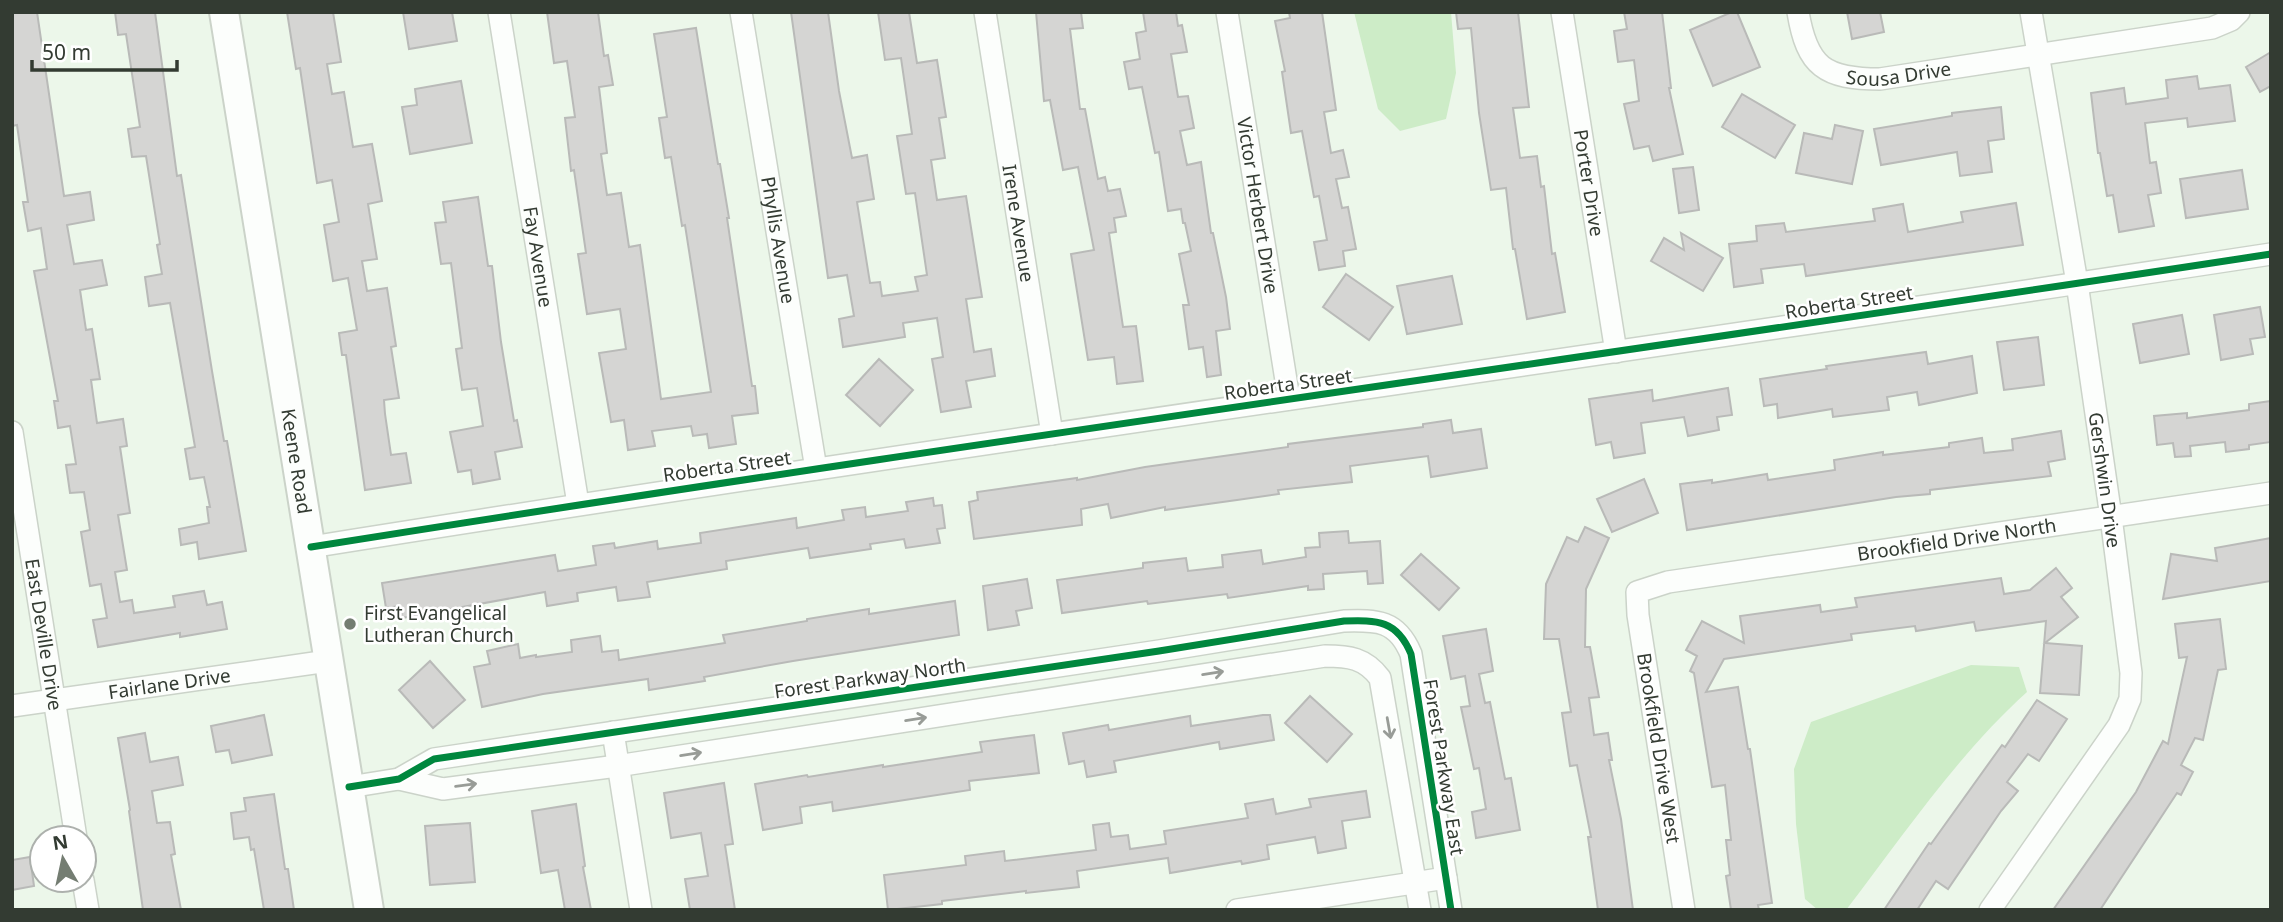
<svg xmlns="http://www.w3.org/2000/svg" width="2283" height="922" viewBox="0 0 2283 922" font-family="'Noto Sans',sans-serif">
<style>
.water{fill:#cdecc7}
.building{fill:#d5d5d3;stroke:#b9bab8;stroke-width:2}
.lines{fill:none;stroke-linecap:round;stroke-linejoin:round}
.minor-casing{stroke:#cbd3c9;stroke-width:24}
.secondary-casing{stroke:#cbd3c9;stroke-width:32}
.minor{stroke:#fcfefc;stroke-width:21}
.secondary{stroke:#fcfefc;stroke-width:28}
.cycleway-casing{stroke:#fff;stroke-width:11}
.cycleway{stroke:#00873e;stroke-width:7}
.oneway{stroke:#989c97}
.poi-dot{fill:#747d72;stroke:#fff;stroke-width:2.5}
.labels{text-anchor:middle;stroke-width:5;stroke-linejoin:round;paint-order:stroke}
.street-label{font-size:19px;fill:#333b32;stroke:#fff}
.poi-label{font-size:19px;fill:#333b32;stroke:#fff;text-anchor:start}
</style>
<rect width="100%" height="100%" fill="#ecf7ea"/>
<g class="water">
<polygon points="1354,12 1451,12 1456,73 1446,119 1400,131 1378,109"/>
<path d="M 1971,665 L 2019,667 L 2027,692 C 1958,754 1903,836 1846,910 L 1818,910 L 1805,899 L 1796,824 L 1794,769 L 1811,722 Z"/>
</g>
<g class="building">
<polygon points="12,12 37,12 64,196 90,192 94,220 67,225 74,264 102,260 107,285 80,290 86,330 92,329 100,379 91,380 97,423 123,419 127,446 120,447 130,513 118,515 127,570 115,572 120,602 132,600 134,613 175,607 173,596 204,591 207,605 222,602 227,629 180,637 180,633 98,647 93,620 107,618 101,584 90,586 81,532 90,530 84,492 70,493 66,465 76,464 70,426 58,428 54,401 58,401 34,271 47,269 41,228 28,231 23,202 28,202 17,125 12,126"/>
<polygon points="115,12 155,12 177,176 181,175 212,371 224,441 227,441 246,551 199,559 197,542 181,545 179,529 209,523 207,507 210,507 204,477 190,479 185,449 195,447 170,303 149,306 145,277 162,274 157,245 160,244 146,156 132,157 128,129 140,127 126,34 118,35"/>
<polygon points="287,12 333,12 341,62 327,64 332,94 344,92 353,147 372,144 382,201 368,204 377,259 362,261 367,291 387,288 396,346 391,347 399,398 384,400 385,414 391,455 406,453 411,483 365,490 346,355 342,355 339,333 357,330 348,278 333,281 324,225 339,222 332,180 317,183 300,68 296,69"/>
<polygon points="403,12 452,12 457,41 409,49"/>
<polygon points="547,12 598,12 604,56 608,55 613,85 599,87 607,153 601,154 607,195 621,193 629,247 640,245 661,399 711,392 685,225 682,226 671,157 665,158 659,118 667,117 654,34 696,28 718,164 720,164 729,218 727,218 752,386 755,386 758,413 732,416 736,444 709,448 707,434 693,436 691,426 652,431 655,446 628,450 624,420 611,422 599,353 626,349 620,309 587,314 578,254 586,253 574,170 571,171 565,118 575,117 567,61 554,63"/>
<polygon points="791,12 828,12 839,91 852,158 867,155 874,199 857,202 870,283 880,282 882,296 918,291 915,277 927,275 915,193 906,194 897,136 912,134 901,58 885,60 878,12 909,12 917,63 937,60 946,117 939,118 945,158 931,160 937,200 966,196 982,297 966,299 974,352 991,349 995,376 966,381 971,407 941,412 932,359 943,357 937,318 903,323 905,337 843,347 839,319 854,316 847,275 828,278"/>
<polygon points="1036,12 1081,12 1083,28 1070,29 1080,109 1085,109 1098,179 1105,177 1108,191 1120,189 1126,216 1114,218 1116,232 1109,233 1123,327 1136,326 1143,381 1117,384 1114,357 1088,360 1071,254 1094,250 1078,167 1063,170 1050,100 1044,101"/>
<polygon points="1143,12 1176,12 1178,26 1182,25 1187,52 1171,54 1178,97 1188,96 1194,128 1180,131 1187,165 1201,162 1211,233 1213,233 1226,297 1230,329 1216,331 1221,375 1207,377 1203,347 1189,349 1183,305 1189,305 1179,254 1191,251 1185,223 1183,223 1181,209 1168,211 1159,152 1155,153 1142,87 1129,89 1124,62 1140,59 1136,33 1146,31"/>
<polygon points="1289,12 1322,12 1336,110 1324,112 1331,153 1343,150 1349,177 1336,179 1342,208 1348,207 1356,249 1343,251 1345,266 1319,270 1314,242 1327,240 1319,196 1314,197 1302,131 1291,133 1282,72 1285,71 1275,21 1290,18"/>
<polygon points="1456,12 1518,12 1529,107 1513,108 1520,158 1537,156 1541,187 1544,186 1552,254 1555,253 1565,312 1527,319 1515,249 1513,249 1506,188 1491,190 1479,113 1471,28 1458,29"/>
<polygon points="1624,12 1662,12 1671,88 1669,88 1683,154 1653,161 1649,146 1634,149 1624,104 1639,101 1634,60 1618,62 1614,31 1627,29"/>
<polygon points="1732,12 1737,12 1760,67 1713,86 1690,30"/>
<polygon points="1847,12 1880,12 1884,32 1852,39"/>
<polygon points="2271,52 2271,86 2260,92 2246,67"/>
<polygon points="2197,76 2199,89 2230,85 2235,121 2188,127 2187,118 2145,123 2150,163 2156,162 2161,193 2148,195 2154,226 2119,232 2113,195 2107,196 2100,153 2098,153 2091,93 2124,88 2126,104 2168,98 2166,80"/>
<polygon points="461,81 472,143 410,154 402,107 417,105 415,89"/>
<polygon points="1742,94 1795,125 1775,158 1722,127"/>
<polygon points="2001,107 2004,139 1988,141 1992,172 1960,176 1957,152 1881,165 1874,129 1952,116 1952,113"/>
<polygon points="1835,125 1863,131 1852,184 1796,173 1804,133 1832,139"/>
<polygon points="1693,167 1699,210 1679,213 1673,169"/>
<polygon points="2242,170 2248,209 2186,218 2180,179"/>
<polygon points="478,197 488,266 492,266 501,342 514,421 517,420 522,447 495,452 500,479 473,484 471,470 458,472 450,432 483,426 477,388 462,390 456,349 462,348 451,263 441,264 435,223 446,222 443,202"/>
<polygon points="2016,203 2023,245 1806,276 1804,264 1761,269 1763,283 1734,287 1729,244 1757,241 1756,226 1784,223 1786,232 1875,221 1873,209 1903,204 1908,232 1963,222 1961,212"/>
<polygon points="1681,233 1723,258 1703,291 1651,261 1664,238 1684,250"/>
<polygon points="1346,274 1393,307 1369,340 1323,307"/>
<polygon points="1452,276 1462,324 1407,334 1397,286"/>
<polygon points="2260,307 2265,337 2250,339 2253,354 2221,360 2214,315"/>
<polygon points="2182,315 2189,354 2140,363 2133,324"/>
<polygon points="2038,337 2044,385 2004,390 1997,342"/>
<polygon points="1926,352 1928,364 1972,356 1977,393 1919,405 1917,392 1887,397 1889,410 1833,417 1832,409 1778,418 1777,404 1764,406 1760,379 1827,369 1826,366"/>
<polygon points="879,359 913,390 880,426 846,395"/>
<polygon points="1728,388 1732,415 1717,417 1719,430 1688,436 1684,417 1641,423 1645,453 1614,458 1611,442 1596,445 1589,399 1652,390 1653,401"/>
<polygon points="2271,401 2271,442 2249,445 2249,449 2226,452 2225,442 2190,446 2191,456 2175,457 2173,443 2157,445 2154,416 2187,413 2187,418 2249,410 2249,404"/>
<polygon points="1451,420 1453,433 1481,429 1487,468 1431,477 1428,456 1350,466 1352,482 1278,490 1279,494 1237,500 1165,510 1165,507 1111,518 1108,504 1081,509 1082,525 974,539 969,502 978,500 977,492 1077,478 1077,480 1145,467 1288,447 1288,444 1423,427 1423,424"/>
<polygon points="2061,431 2065,459 2048,462 2051,476 1930,490 1930,494 1896,497 1687,530 1680,484 1712,480 1712,483 1767,474 1768,480 1835,470 1834,460 1883,452 1883,455 1949,447 1949,443 1982,438 1984,453 2013,450 2012,439"/>
<polygon points="1644,479 1658,513 1612,532 1597,499"/>
<polygon points="933,498 934,506 942,505 945,528 937,529 940,543 906,548 904,539 870,544 871,549 810,558 808,548 726,561 727,569 647,582 650,597 618,601 616,587 577,593 578,601 547,606 545,592 402,618 400,606 386,608 382,583 555,555 558,571 596,565 593,546 614,543 615,548 657,541 658,549 701,543 700,533 796,518 797,528 844,520 842,510 865,507 866,517 908,511 906,502"/>
<polygon points="1585,527 1609,538 1586,589 1585,647 1590,647 1599,697 1589,698 1594,735 1608,733 1612,760 1609,760 1621,819 1633,910 1598,910 1588,837 1591,837 1577,765 1570,766 1562,713 1571,712 1559,639 1544,639 1546,584 1567,537 1578,542"/>
<polygon points="1348,531 1349,543 1380,541 1383,583 1368,584 1367,571 1323,574 1324,589 1308,590 1308,586 1228,598 1227,594 1148,604 1147,601 1062,613 1057,580 1143,568 1143,563 1186,558 1188,571 1223,567 1222,555 1261,550 1263,564 1306,557 1305,548 1320,547 1319,533"/>
<polygon points="2271,538 2271,581 2163,599 2171,554 2217,561 2215,548"/>
<polygon points="1421,554 1459,588 1439,610 1401,575"/>
<polygon points="2056,568 2072,588 2061,597 2078,617 2045,643 2082,646 2079,695 2040,693 2046,621 1976,631 1974,622 1916,631 1915,626 1851,634 1852,640 1724,659 1706,692 1738,687 1748,749 1750,749 1772,903 1758,905 1759,910 1731,910 1726,876 1730,875 1726,840 1731,840 1725,785 1712,787 1694,673 1690,671 1697,656 1686,650 1702,621 1744,643 1740,616 1820,605 1821,612 1857,607 1855,598 2001,578 2004,594 2030,590"/>
<polygon points="1027,579 1032,608 1016,611 1019,625 988,630 983,586"/>
<polygon points="955,601 959,635 793,661 704,677 705,681 649,690 648,679 543,694 482,707 474,667 490,664 487,651 518,644 520,658 536,655 536,657 572,652 571,640 600,636 602,652 618,650 619,660 725,643 723,635 807,621 807,619 869,609 869,614"/>
<polygon points="2220,619 2226,669 2218,670 2203,740 2195,738 2181,765 2193,772 2181,795 2177,793 2100,910 2053,910 2136,792 2163,741 2168,744 2187,657 2179,658 2175,624"/>
<polygon points="1486,629 1493,671 1479,674 1485,703 1490,702 1505,779 1511,778 1520,830 1476,838 1472,812 1486,809 1479,768 1474,769 1461,707 1470,706 1465,676 1451,679 1443,636"/>
<polygon points="430,661 465,700 433,728 399,690"/>
<polygon points="1310,696 1352,734 1327,762 1285,723"/>
<polygon points="2037,700 2067,719 2039,761 2028,754 2007,782 2018,791 2001,811 1948,889 1936,881 1917,910 1884,910 1929,843 1931,844 2002,745 2005,747"/>
<polygon points="264,715 272,755 232,763 229,750 216,752 211,726"/>
<polygon points="1263,715 1270,715 1274,740 1220,749 1219,742 1114,761 1116,772 1087,777 1084,761 1069,764 1063,733 1108,725 1109,730 1190,716 1191,726"/>
<polygon points="145,733 150,762 178,757 183,785 152,791 157,823 170,822 175,854 171,855 181,910 143,910 129,811 130,810 118,738"/>
<polygon points="1034,735 1039,773 969,781 970,790 833,811 832,802 800,807 802,823 763,830 755,784 807,775 808,777 883,765 883,767 982,752 980,742"/>
<polygon points="724,783 733,844 725,845 735,910 690,910 685,879 708,876 701,833 671,838 664,793"/>
<polygon points="1366,791 1370,817 1342,821 1346,848 1318,853 1315,837 1267,845 1269,859 1242,864 1241,861 1170,873 1168,858 1077,871 1079,887 1026,893 1026,891 942,901 942,904 888,910 884,875 966,865 965,856 1004,851 1005,861 1096,850 1093,825 1109,823 1111,837 1128,835 1130,849 1166,844 1164,831 1248,818 1245,804 1273,799 1276,814 1311,807 1309,799"/>
<polygon points="274,794 285,869 288,869 294,910 264,910 254,849 251,850 249,837 234,839 231,813 246,811 244,798"/>
<polygon points="576,804 585,866 583,867 591,910 565,910 558,870 541,873 532,811"/>
<polygon points="470,823 475,882 430,885 425,826"/>
<polygon points="30,857 34,886 12,890 12,860"/>
</g>
<g class="lines">
<defs>
<g id="minor">
<path id="s1" d="M 499,12 L 578,504"/>
<path id="s2" d="M 741,12 L 816,469"/>
<path id="s3" d="M 985,12 L 1052,434"/>
<path id="s4" d="M 1227,12 L 1289,399"/>
<path id="s5" d="M 1562,12 L 1616,352"/>
<path id="s6" d="M 1798,12 C 1807,67 1825,79 1880,79 L 2212,28 L 2231,20 L 2239,12"/>
<path id="s7" d="M 12,432 L 76,838"/>
<path d="M 311,547 C 963,443 1618,354 2271,254"/>
<path id="s8" d="M 12,706 L 328,661"/>
<polyline points="613,732 641,910"/>
<path d="M 399,779 L 443,789 L 617,766 L 1325,656 C 1349,656 1365,658 1380,678 L 1420,910"/>
<path d="M 349,787 L 399,779 L 434,759 L 1159,651 L 1344,621 C 1377,620 1397,620 1411,654 L 1451,910"/>
<polyline points="83,880 88,910"/>
<polyline points="1237,910 1446,878"/>
<path id="s9" d="M 1684,910 L 1638,615 L 1637,592 L 1668,582 L 2271,493"/>
<polyline points="1990,910 2119,725 2130,699 2131,673 2111,517 2077,283 2031,12"/>
</g>
<g id="secondary">
<path id="s10" d="M 224,12 L 369,910"/>
</g>
</defs>
<use href="#minor" class="minor-casing"/>
<use href="#secondary" class="secondary-casing"/>
<use href="#minor" class="minor"/>
<use href="#secondary" class="secondary"/>
<defs>
<g id="cycleway">
<path d="M 311,547 C 963,443 1618,354 2271,254"/>
<path d="M 349,787 L 399,779 L 434,759 L 1159,651 L 1344,621 C 1377,620 1397,620 1411,654 L 1451,910"/>
</g>
</defs>
<use href="#cycleway" class="cycleway-casing"/>
<use href="#cycleway" class="cycleway"/>
</g>
<defs><path id="oneway-shaft" d="M-6 0H5M1.5-3L5.5 0L1.5 3" fill="none" stroke-width="1.6" stroke-linecap="round" stroke-linejoin="round" transform="scale(1.75)"/></defs>
<g class="oneway">
<use href="#oneway-shaft" transform="translate(1213 673) rotate(-9)"/>
<use href="#oneway-shaft" transform="translate(916 719) rotate(-9)"/>
<use href="#oneway-shaft" transform="translate(1389 728) rotate(80)"/>
<use href="#oneway-shaft" transform="translate(691 754) rotate(-9)"/>
<use href="#oneway-shaft" transform="translate(466 785) rotate(-7)"/>
</g>
<circle class="poi-dot" cx="350" cy="624" r="7"/>
<g class="labels">
<g class="street-label">
<text dy="7" stroke="none"><textPath href="#s6" startOffset="140">Sousa Drive</textPath></text>
<text dy="7" stroke="none"><textPath href="#s5" startOffset="173">Porter Drive</textPath></text>
<text dy="7" stroke="none"><textPath href="#s4" startOffset="196">Victor Herbert Drive</textPath></text>
<text dy="7" stroke="none"><textPath href="#s3" startOffset="214">Irene Avenue</textPath></text>
<text dy="7" stroke="none"><textPath href="#s2" startOffset="231">Phyllis Avenue</textPath></text>
<text dy="7" stroke="none"><textPath href="#s1" startOffset="248">Fay Avenue</textPath></text>
<text transform="translate(1849 302) rotate(-9)" y="7">Roberta Street</text>
<text transform="translate(1288 384) rotate(-8)" y="7">Roberta Street</text>
<text dy="7" stroke="none"><textPath href="#s10" startOffset="455">Keene Road</textPath></text>
<text transform="translate(727 466) rotate(-8)" y="7">Roberta Street</text>
<text transform="translate(2105 480) rotate(82)" y="7">Gershwin Drive</text>
<text dy="7" stroke="none"><textPath href="#s9" startOffset="646">Brookfield Drive North</textPath></text>
<text dy="7" stroke="none"><textPath href="#s7" startOffset="205">East Deville Drive</textPath></text>
<text transform="translate(870 678) rotate(-8)" y="7">Forest Parkway North</text>
<text dy="7" stroke="none"><textPath href="#s8" startOffset="159">Fairlane Drive</textPath></text>
<text transform="translate(1659 748) rotate(81)" y="7">Brookfield Drive West</text>
<text transform="translate(1444 767) rotate(81)" y="7">Forest Parkway East</text>
</g>
<g class="poi-label">
<text x="364" y="620">First Evangelical<tspan x="364" dy="22">Lutheran Church</tspan></text>
</g>
</g>
<rect width="2283" height="922" fill="none" stroke="#333b32" stroke-width="28"/>
<g transform="translate(63 859) rotate(351)"><circle r="33" fill="#ffffff" stroke="#adb1ad" stroke-width="2"/>
<path d="M0-5L12 26L0 18L-12 26Z" fill="#747d72"/>
<text y="-10" font-size="19" font-weight="bold" text-anchor="middle" fill="#333b32">N</text>
</g>
<path d="M32 60v10h145v-10" fill="none" stroke="#333b32" stroke-width="3.5"/>
<text x="42" y="60" font-size="21" fill="#333b32" stroke="#ffffff" stroke-width="5" paint-order="stroke">50 m</text>
</svg>
